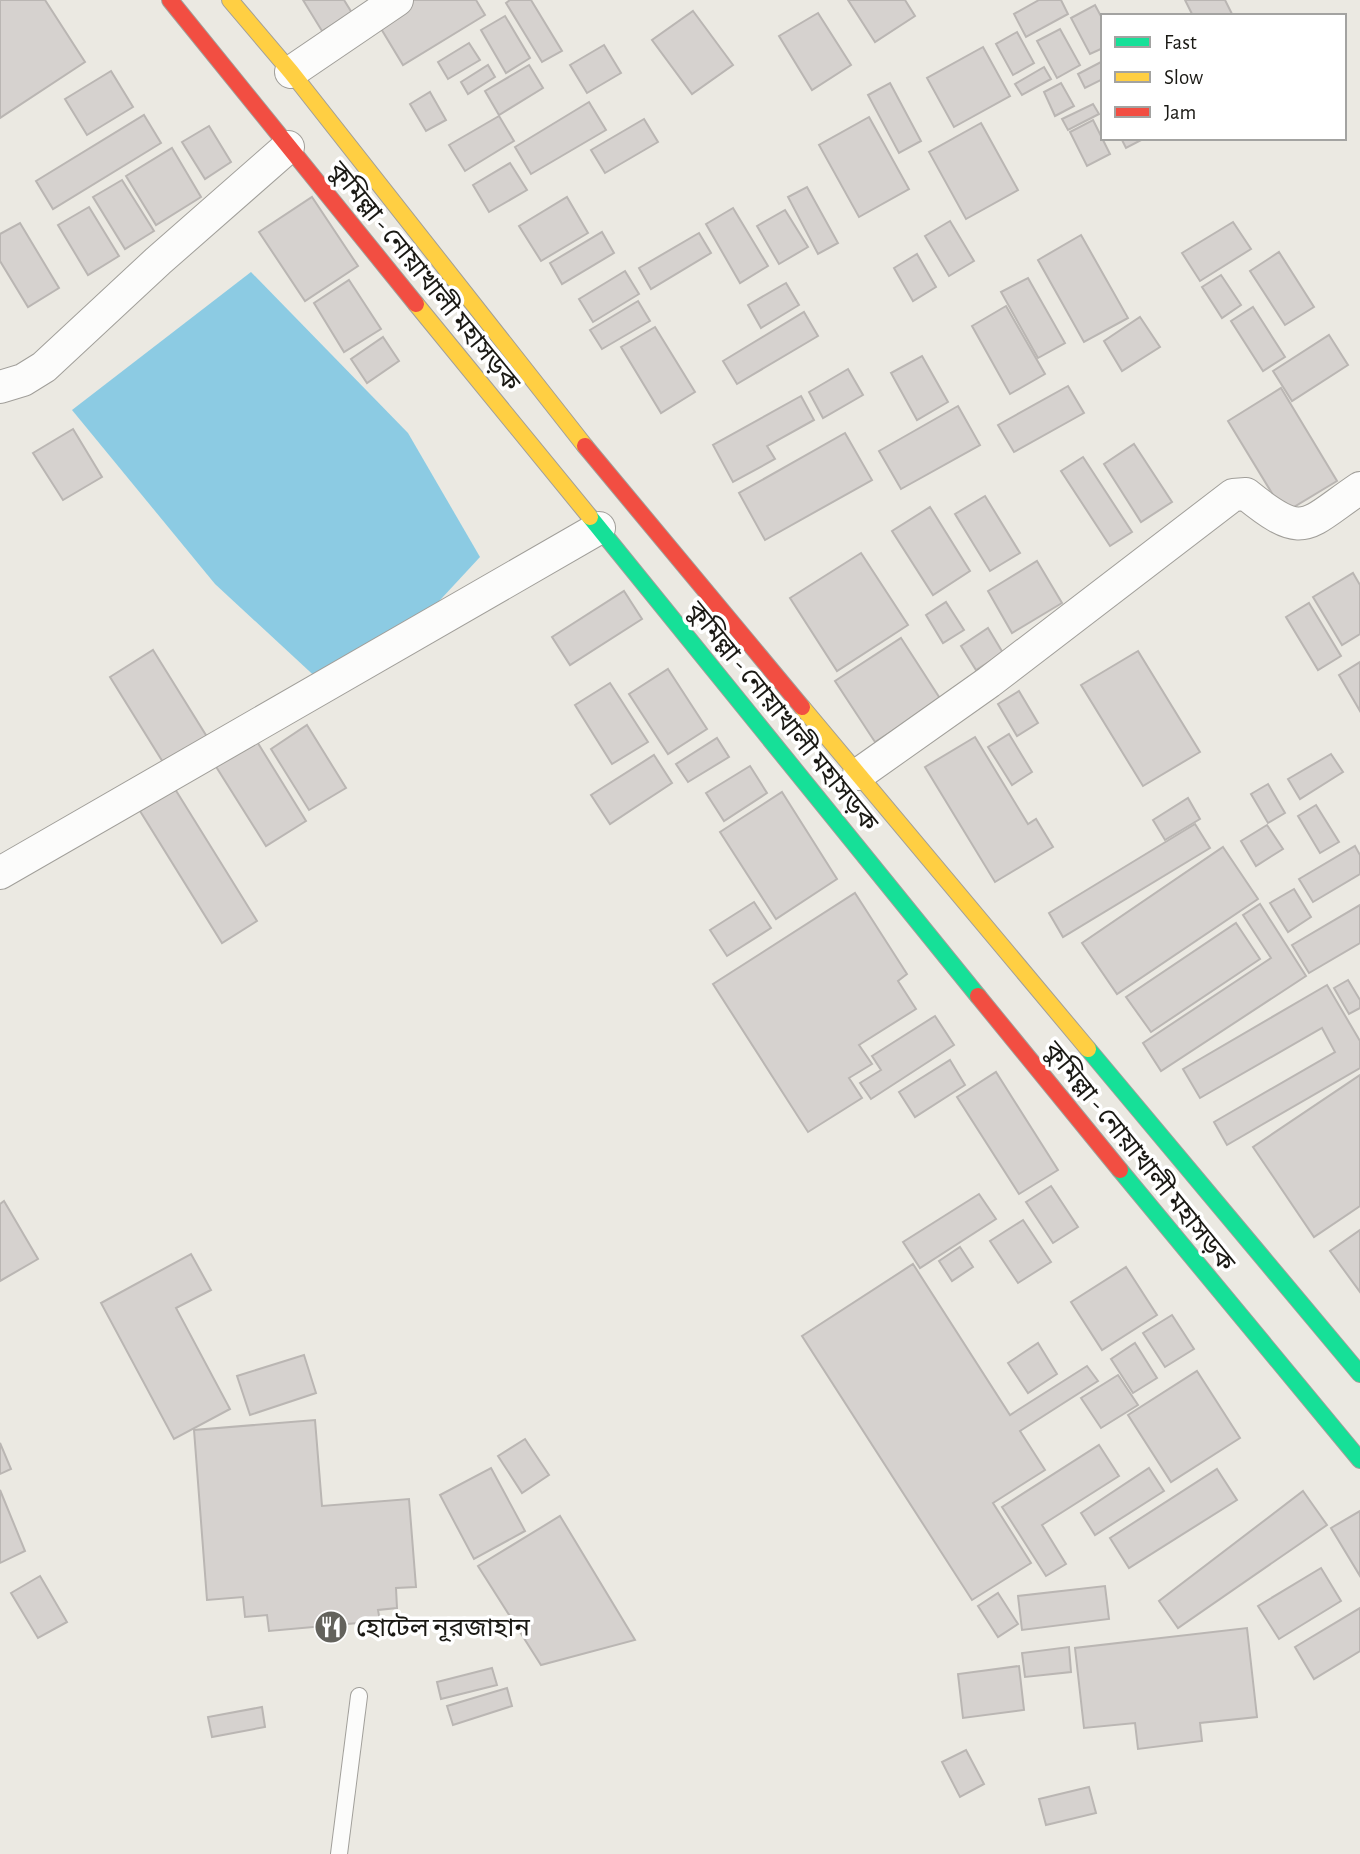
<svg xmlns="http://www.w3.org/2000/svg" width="1360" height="1854" viewBox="0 0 1360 1854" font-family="'Alegreya Sans','Noto Sans Bengali',sans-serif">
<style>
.water{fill:#8ccbe3}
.building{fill:#d6d2cf;stroke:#bab6b3;stroke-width:2}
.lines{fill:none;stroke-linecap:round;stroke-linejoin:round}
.lane-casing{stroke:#a19f9a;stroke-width:18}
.street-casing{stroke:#a19f9a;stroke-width:34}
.fast-casing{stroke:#a19f9a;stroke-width:18}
.slow-casing{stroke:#a19f9a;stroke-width:18}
.jam-casing{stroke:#a19f9a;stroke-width:18}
.lane{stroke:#fcfcfb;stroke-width:16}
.street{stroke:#fcfcfb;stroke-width:32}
.fast{stroke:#16e098;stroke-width:16}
.slow{stroke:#ffcf43;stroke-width:16}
.jam{stroke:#f24e42;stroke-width:16}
.labels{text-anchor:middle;stroke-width:7;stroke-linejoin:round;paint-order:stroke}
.street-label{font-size:26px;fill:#1a1914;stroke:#fff}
.poi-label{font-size:26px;fill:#1a1914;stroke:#fff;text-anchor:start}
</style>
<rect width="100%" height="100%" fill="#ebe9e2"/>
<polygon class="water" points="251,272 408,433 480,557 416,626 322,683 215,584 72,410"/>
<g class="building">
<polygon points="0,0 45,0 85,62 0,118"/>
<polygon points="303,0 344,0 352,13 322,31"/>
<polygon points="412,0 476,0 485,15 403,65 377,22"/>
<polygon points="510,0 531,0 562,51 542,62 506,3"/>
<polygon points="848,0 905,0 915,16 875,42"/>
<polygon points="1039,0 1061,0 1068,14 1026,37 1014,14"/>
<polygon points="1185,0 1225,0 1233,16 1193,16"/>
<polygon points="1095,5 1103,20 1103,48 1090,54 1071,18"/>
<polygon points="693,11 733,65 692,94 652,40"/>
<polygon points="818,13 851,65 812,90 779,36"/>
<polygon points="505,16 530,58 506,73 481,30"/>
<polygon points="1060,29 1080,65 1057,78 1037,41"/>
<polygon points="1017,32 1034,63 1013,75 996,44"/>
<polygon points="469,43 480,60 448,79 438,62"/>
<polygon points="604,45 621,73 587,93 570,65"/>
<polygon points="983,47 1010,96 954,127 927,78"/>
<polygon points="1103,61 1103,79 1085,88 1078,74"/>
<polygon points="488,65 495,77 468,94 461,82"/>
<polygon points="529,65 543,88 499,115 485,91"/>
<polygon points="1044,67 1051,79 1022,95 1015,84"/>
<polygon points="111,71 133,107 87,135 65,99"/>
<polygon points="890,83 921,141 899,153 868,95"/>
<polygon points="1061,83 1074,106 1055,116 1044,92"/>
<polygon points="430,92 446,120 426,131 410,104"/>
<polygon points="589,102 606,130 531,174 515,147"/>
<polygon points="1093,104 1099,114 1068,130 1062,119"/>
<polygon points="144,115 161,143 53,209 36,181"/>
<polygon points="499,116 514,141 465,171 449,145"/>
<polygon points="869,117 909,189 859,217 819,145"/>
<polygon points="644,119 658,142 605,173 591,150"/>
<polygon points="1093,120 1110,154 1087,166 1070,132"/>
<polygon points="981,123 1018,190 966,219 929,152"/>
<polygon points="209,126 231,162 205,179 182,142"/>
<polygon points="1121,138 1145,138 1126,148"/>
<polygon points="172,148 201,197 156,225 126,176"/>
<polygon points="510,163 527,190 489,212 473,185"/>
<polygon points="122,180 154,231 125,249 93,197"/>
<polygon points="807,187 838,243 818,254 788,197"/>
<polygon points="312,197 358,266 305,301 259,232"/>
<polygon points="567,197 588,233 541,261 519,226"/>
<polygon points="89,207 119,256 88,275 58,225"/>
<polygon points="733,208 768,266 740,283 706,224"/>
<polygon points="785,210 808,247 779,264 757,226"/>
<polygon points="950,221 974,261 949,276 925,236"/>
<polygon points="1233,222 1251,249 1200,281 1182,253"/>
<polygon points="20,223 59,288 28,307 0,261 0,234"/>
<polygon points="602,232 614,253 562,284 550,263"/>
<polygon points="699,233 711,253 651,289 639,268"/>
<polygon points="1081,235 1128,318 1084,342 1038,260"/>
<polygon points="1279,252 1314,307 1285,325 1250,271"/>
<polygon points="917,254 936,287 913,301 894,268"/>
<polygon points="625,271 639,294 593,322 579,299"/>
<polygon points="1221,275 1241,305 1222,318 1202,287"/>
<polygon points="1028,278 1065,343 1038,358 1001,292"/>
<polygon points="349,280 381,329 344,352 314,303"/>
<polygon points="786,283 799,305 761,328 748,305"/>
<polygon points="638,301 650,321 602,349 590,330"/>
<polygon points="1006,306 1045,374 1010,394 972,326"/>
<polygon points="1253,307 1285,357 1263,371 1231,321"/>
<polygon points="804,312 818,336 737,384 723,361"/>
<polygon points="1140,317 1160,347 1122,371 1104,341"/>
<polygon points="655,327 695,392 661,413 621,347"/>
<polygon points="1329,335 1348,365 1292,401 1273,371"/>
<polygon points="383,337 399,361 367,383 351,359"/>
<polygon points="922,356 948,402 917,420 891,373"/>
<polygon points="848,369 863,395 823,418 809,392"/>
<polygon points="1068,386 1084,413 1014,452 998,425"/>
<polygon points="1281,388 1337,481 1284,513 1228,421"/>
<polygon points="801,396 814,420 767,446 775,459 733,482 713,445"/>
<polygon points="958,406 980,445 901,489 879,451"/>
<polygon points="73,429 102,477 63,500 33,453"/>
<polygon points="845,433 872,480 765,540 739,493"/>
<polygon points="1134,444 1172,502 1141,522 1104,464"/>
<polygon points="1083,457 1132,532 1110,546 1061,471"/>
<polygon points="985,496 1020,553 990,571 955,514"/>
<polygon points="930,507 970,571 933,595 892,531"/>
<polygon points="861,553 908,625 837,671 790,598"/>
<polygon points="1037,561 1062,603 1012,633 988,591"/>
<polygon points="1353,573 1360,585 1360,634 1342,645 1313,597"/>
<polygon points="624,591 642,619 570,665 552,637"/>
<polygon points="946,602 964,630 943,643 926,615"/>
<polygon points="1309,603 1341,656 1318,670 1286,617"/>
<polygon points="988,628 1003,653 976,670 961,646"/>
<polygon points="901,638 941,700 875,742 835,681"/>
<polygon points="153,650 209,740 166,767 110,677"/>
<polygon points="1138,651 1200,752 1143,786 1081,685"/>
<polygon points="1360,662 1360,711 1339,675"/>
<polygon points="668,669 707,729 668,754 629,694"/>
<polygon points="610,683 648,742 612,764 575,705"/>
<polygon points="1019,691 1038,723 1017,736 998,704"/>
<polygon points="307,725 346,788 309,810 271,749"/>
<polygon points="1009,734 1032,772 1012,785 988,747"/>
<polygon points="975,737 1028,824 1036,819 1053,847 995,882 925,767"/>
<polygon points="717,738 729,757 688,782 676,764"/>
<polygon points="256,740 306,821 266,846 215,765"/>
<polygon points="1331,754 1343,772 1300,799 1288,779"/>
<polygon points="654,755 672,783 610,824 591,795"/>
<polygon points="750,766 767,793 724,821 706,793"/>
<polygon points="1268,784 1285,813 1268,823 1251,794"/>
<polygon points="175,789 257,921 222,943 140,811"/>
<polygon points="782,792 837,879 776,919 720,832"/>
<polygon points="1188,798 1200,819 1165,840 1153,820"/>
<polygon points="1316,805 1339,842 1320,853 1298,816"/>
<polygon points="1195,824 1210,848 1063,937 1049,913"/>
<polygon points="1267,825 1283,849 1256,866 1241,841"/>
<polygon points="1355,846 1360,855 1360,874 1313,902 1299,879"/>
<polygon points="1223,847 1258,899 1117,994 1082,943"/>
<polygon points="1294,889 1311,917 1288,932 1270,903"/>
<polygon points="855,893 907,974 898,981 916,1009 859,1045 872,1064 849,1078 862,1098 808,1132 713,984"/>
<polygon points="754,902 771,928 727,956 710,930"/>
<polygon points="1260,904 1306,976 1161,1071 1143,1043 1271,958 1243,915"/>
<polygon points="1360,905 1360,943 1309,973 1292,945"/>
<polygon points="1236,923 1260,959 1151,1032 1126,997"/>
<polygon points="1348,980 1360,1000 1360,1008 1349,1014 1334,988"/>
<polygon points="1327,985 1360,1041 1360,1068 1227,1145 1214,1122 1335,1052 1322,1028 1200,1098 1183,1069"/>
<polygon points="935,1016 954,1045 871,1099 860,1083 881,1070 872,1056"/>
<polygon points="950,1060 965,1085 915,1117 899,1092"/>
<polygon points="996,1072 1058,1170 1019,1194 957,1097"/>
<polygon points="1360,1075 1360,1206 1314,1237 1253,1147"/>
<polygon points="1051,1186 1078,1227 1053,1243 1026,1202"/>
<polygon points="979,1194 996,1219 920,1268 903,1242"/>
<polygon points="4,1201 38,1259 0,1281 0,1204"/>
<polygon points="1023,1220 1051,1262 1018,1283 990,1241"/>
<polygon points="1360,1230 1360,1292 1330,1251"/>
<polygon points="960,1247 973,1267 952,1281 939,1261"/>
<polygon points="191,1254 211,1290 176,1308 230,1409 174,1439 101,1303"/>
<polygon points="913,1264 1010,1415 1087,1366 1098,1381 1020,1431 1045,1470 993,1503 1031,1563 972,1600 802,1336"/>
<polygon points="1126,1267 1157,1315 1102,1350 1071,1302"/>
<polygon points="1172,1315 1194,1349 1165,1367 1143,1333"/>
<polygon points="1038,1343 1057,1374 1028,1393 1008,1363"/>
<polygon points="1135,1343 1157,1378 1133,1393 1111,1359"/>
<polygon points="304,1355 316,1393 250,1415 237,1376"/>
<polygon points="1197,1371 1240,1438 1171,1482 1128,1415"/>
<polygon points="1118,1375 1138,1405 1101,1428 1081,1398"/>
<polygon points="315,1420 322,1506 409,1499 416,1587 396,1588 397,1608 378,1610 380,1621 269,1631 267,1615 245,1617 243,1597 207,1600 194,1430"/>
<polygon points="525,1439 549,1475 522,1493 498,1456"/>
<polygon points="0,1443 11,1469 0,1474"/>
<polygon points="1099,1445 1119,1476 1042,1525 1066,1564 1046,1576 1002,1507"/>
<polygon points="491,1468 525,1531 474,1559 440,1495"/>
<polygon points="1149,1468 1164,1491 1095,1535 1081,1513"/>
<polygon points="1217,1469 1237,1500 1129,1568 1110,1538"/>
<polygon points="0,1490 25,1551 0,1563"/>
<polygon points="1303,1491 1327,1525 1178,1628 1159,1601"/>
<polygon points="1360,1511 1360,1576 1331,1528"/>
<polygon points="560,1516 635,1640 541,1665 478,1566"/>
<polygon points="1321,1568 1341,1601 1279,1639 1258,1606"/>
<polygon points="40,1576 67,1622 38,1638 11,1593"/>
<polygon points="1105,1586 1109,1619 1022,1630 1018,1596"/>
<polygon points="998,1593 1018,1624 998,1637 978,1606"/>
<polygon points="1360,1608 1360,1651 1314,1679 1295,1647"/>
<polygon points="1247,1628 1257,1717 1200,1723 1202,1741 1138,1749 1135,1723 1084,1728 1075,1648"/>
<polygon points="1069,1647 1071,1672 1025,1677 1022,1653"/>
<polygon points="1019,1666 1024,1710 963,1718 958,1674"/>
<polygon points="492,1668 497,1685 441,1699 437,1682"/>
<polygon points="507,1688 512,1706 453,1725 447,1706"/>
<polygon points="262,1707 265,1727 212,1737 208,1717"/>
<polygon points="966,1750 984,1784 960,1797 942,1762"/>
<polygon points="1089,1787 1096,1813 1046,1825 1039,1799"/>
</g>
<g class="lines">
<defs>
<polyline id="lane" points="339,1854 359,1696"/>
<g id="street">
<polyline points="291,72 397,0"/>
<polyline points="0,387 23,380 44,367 158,261 288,147"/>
<path d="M 859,774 L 989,682 L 1233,495 L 1246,494 C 1305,542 1305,525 1360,488"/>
<polyline points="0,873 599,528"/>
</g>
<g id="fast">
<polyline points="590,517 978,996"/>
<polyline points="1088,1049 1360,1374"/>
<polyline points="1120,1170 1360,1460"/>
</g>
<g id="slow">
<polyline points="230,0 291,72 585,446"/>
<polyline points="416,304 590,517"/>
<polyline points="802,707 1088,1049"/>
</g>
<g id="jam">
<polyline points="170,0 416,304"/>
<polyline points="585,446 802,707"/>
<polyline points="978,996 1120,1170"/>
</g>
</defs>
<use href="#lane" class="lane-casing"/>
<use href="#street" class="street-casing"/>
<use href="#fast" class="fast-casing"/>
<use href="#slow" class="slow-casing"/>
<use href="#jam" class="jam-casing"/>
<use href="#lane" class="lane"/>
<use href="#street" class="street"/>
<use href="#fast" class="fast"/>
<use href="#slow" class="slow"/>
<use href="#jam" class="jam"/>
</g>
<defs>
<symbol id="restaurant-disc" viewBox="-11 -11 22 22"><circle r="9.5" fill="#63625c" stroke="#fff"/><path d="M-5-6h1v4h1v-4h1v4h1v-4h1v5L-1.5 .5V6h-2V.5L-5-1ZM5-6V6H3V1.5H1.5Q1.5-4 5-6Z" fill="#fff"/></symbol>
</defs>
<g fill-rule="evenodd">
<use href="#restaurant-disc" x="312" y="1608" width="38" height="38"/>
</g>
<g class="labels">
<g class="street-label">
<text transform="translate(425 276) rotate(51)" y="9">কুমিল্লা - নোয়াখালী মহাসড়ক</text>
<text transform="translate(783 716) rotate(51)" y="9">কুমিল্লা - নোয়াখালী মহাসড়ক</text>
<text transform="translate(1140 1156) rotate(51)" y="9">কুমিল্লা - নোয়াখালী মহাসড়ক</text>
</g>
<g class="poi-label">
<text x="356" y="1636">হোটেল নূরজাহান</text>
</g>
</g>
<rect x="1101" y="14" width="245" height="126" fill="#ffffff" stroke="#a3a3a1" stroke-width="2"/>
<rect x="1115" y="37" width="35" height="10" fill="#16e098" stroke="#a3a3a1" stroke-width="2"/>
<text x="1164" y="49" font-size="21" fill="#1a1914">Fast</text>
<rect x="1115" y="72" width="35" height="10" fill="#ffcf43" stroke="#a3a3a1" stroke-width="2"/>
<text x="1164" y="84" font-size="21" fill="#1a1914">Slow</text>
<rect x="1115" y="107" width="35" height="10" fill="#f24e42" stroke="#a3a3a1" stroke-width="2"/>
<text x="1164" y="119" font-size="21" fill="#1a1914">Jam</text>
</svg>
